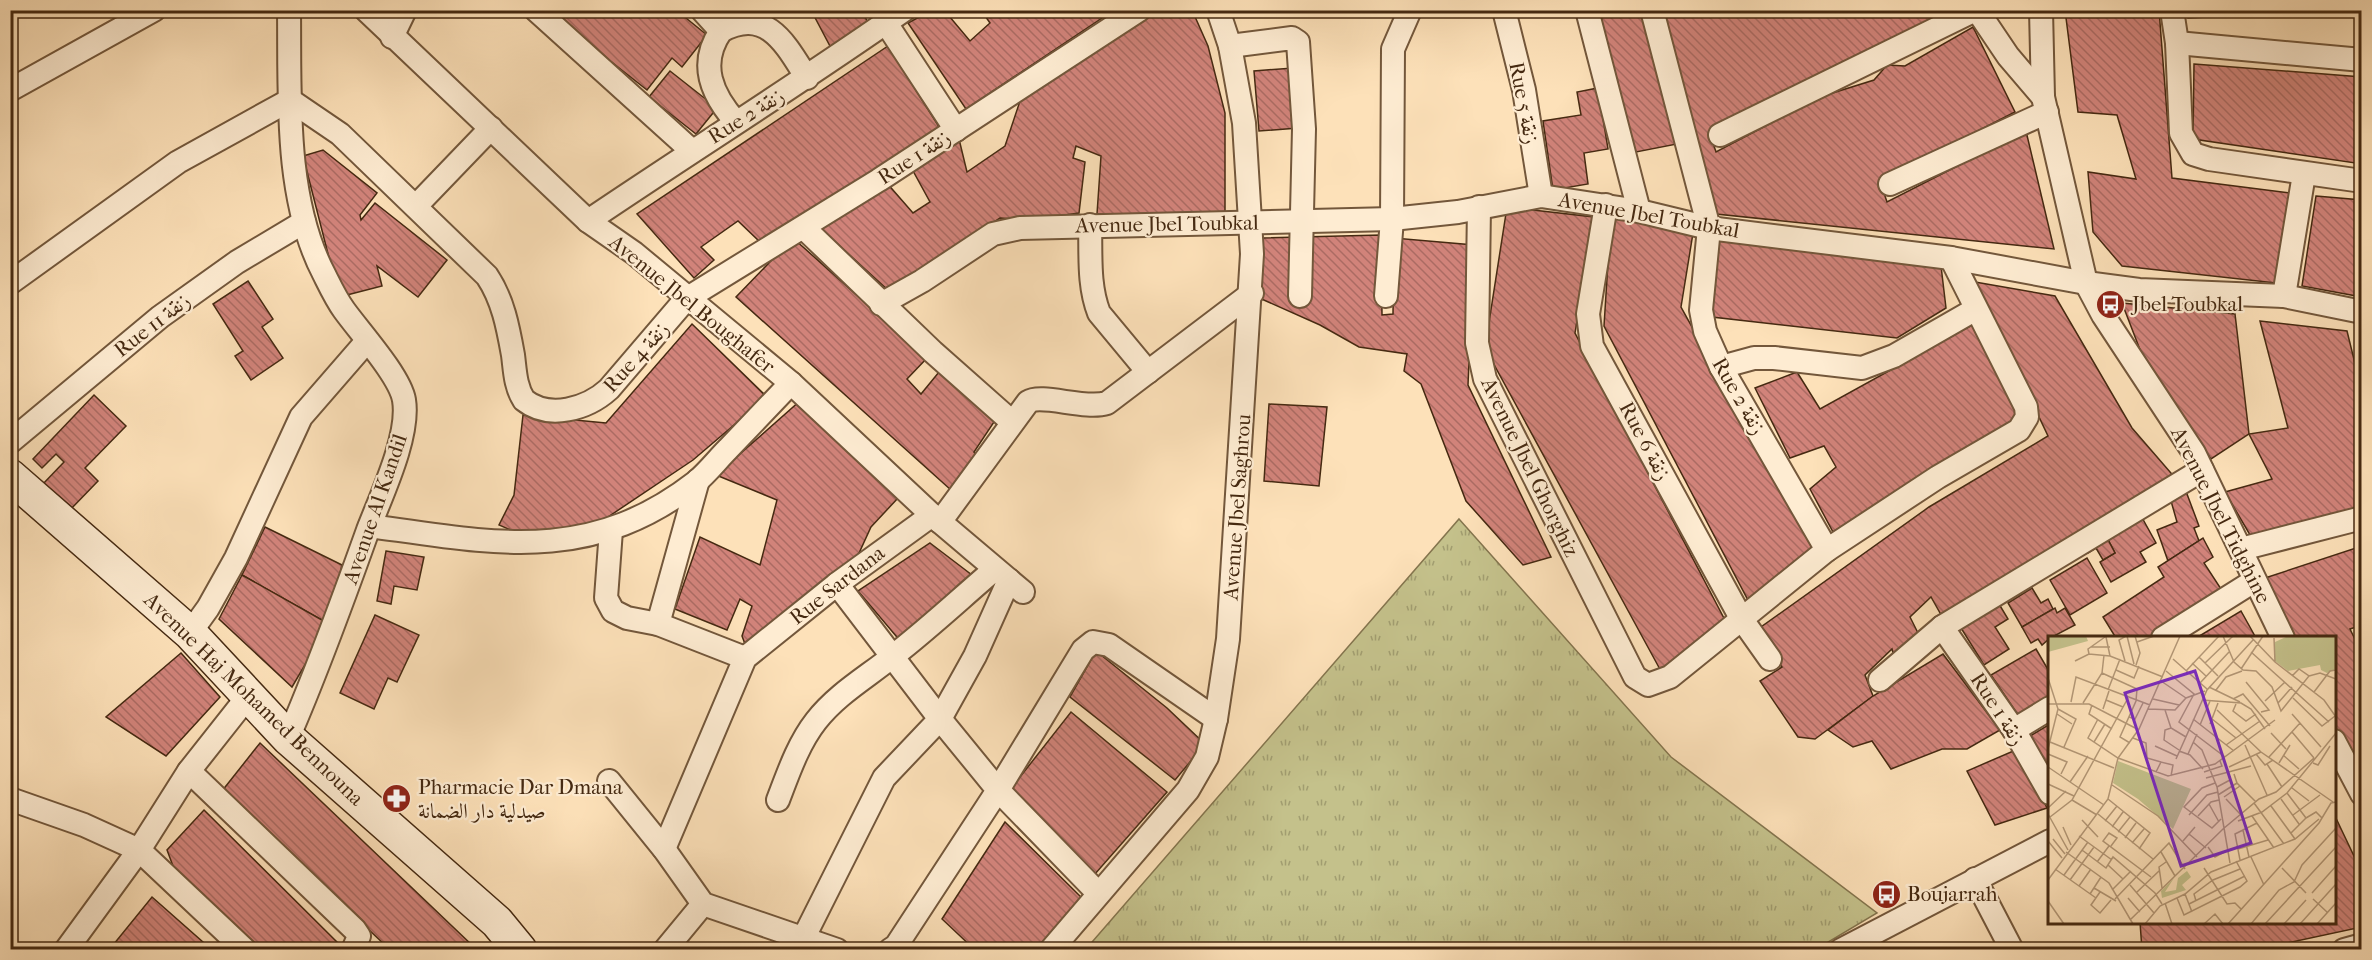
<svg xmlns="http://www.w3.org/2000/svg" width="2372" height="960" viewBox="0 0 2372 960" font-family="'IM FELL French Canon',Amiri,serif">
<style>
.grass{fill:url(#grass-tufts);stroke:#84754e;stroke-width:1.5}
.building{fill:url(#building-back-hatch);stroke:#452911;stroke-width:1.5}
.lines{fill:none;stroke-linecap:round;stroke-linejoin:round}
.street-casing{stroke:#73573b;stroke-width:26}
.secondary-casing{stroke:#452911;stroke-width:36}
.street{stroke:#feecd2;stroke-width:22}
.secondary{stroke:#feecd2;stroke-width:33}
.labels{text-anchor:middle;stroke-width:4.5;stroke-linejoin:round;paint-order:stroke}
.street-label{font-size:21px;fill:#452911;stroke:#feecd2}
.poi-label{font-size:21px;fill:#452911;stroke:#feecd2;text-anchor:start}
.inset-road{fill:none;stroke:#b39776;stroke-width:1.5}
.view{fill:#7b2cbf;fill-opacity:0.15;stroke:#7b2cbf;stroke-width:3}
.inset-edge{fill:none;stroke:#452911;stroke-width:3}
</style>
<defs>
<pattern id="grass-tufts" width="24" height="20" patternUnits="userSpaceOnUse" patternTransform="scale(1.5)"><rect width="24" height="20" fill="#c4c18b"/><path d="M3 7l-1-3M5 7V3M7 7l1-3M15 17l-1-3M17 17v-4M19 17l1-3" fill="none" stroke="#a19d70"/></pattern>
<pattern id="building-back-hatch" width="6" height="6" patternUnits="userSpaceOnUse" patternTransform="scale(1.5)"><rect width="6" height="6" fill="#d1837a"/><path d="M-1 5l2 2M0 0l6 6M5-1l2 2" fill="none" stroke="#ab6b63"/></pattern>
</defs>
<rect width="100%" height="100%" fill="#fde1b9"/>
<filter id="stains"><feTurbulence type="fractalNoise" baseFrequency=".00333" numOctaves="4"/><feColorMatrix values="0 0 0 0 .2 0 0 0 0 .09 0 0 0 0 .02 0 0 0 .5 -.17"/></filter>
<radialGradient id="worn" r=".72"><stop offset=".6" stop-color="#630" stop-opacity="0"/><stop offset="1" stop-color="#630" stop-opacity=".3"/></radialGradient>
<polygon class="grass" points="1459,519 1671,757 1877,913 1815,950 1086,949"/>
<g class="building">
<polygon points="555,10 676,10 707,35 682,67 672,58 647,90 552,15"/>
<polygon points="811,10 861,10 870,26 831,48"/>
<polygon points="932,10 944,10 970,41 990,23 981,10 1114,10 966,109 908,23"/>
<polygon points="1151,10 1192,10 1208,46 1225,113 1225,213 1097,214 1101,156 1076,146 1073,158 1085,162 1079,213 1030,220 1000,218 889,291 820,228 886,182 913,213 930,202 912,169 959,139 967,172 1005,146 1022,95"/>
<polygon points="1595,10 1646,10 1677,144 1631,153"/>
<polygon points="1659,10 1702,10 1704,15 1715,10 1964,10 1709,131 1716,152 1823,96 1874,80 1887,65 1905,66 1973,27 2015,112 1880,181 1887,202 2026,131 2054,249 1716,214"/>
<polygon points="2065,10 2159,10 2172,178 2298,194 2285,284 2122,266 2093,232 2088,172 2136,179 2117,115 2078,112"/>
<polygon points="2187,10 2247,10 2249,15 2188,18"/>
<polygon points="888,46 943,133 759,241 738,221 701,247 714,260 694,278 637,214"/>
<polygon points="2194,64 2362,77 2362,164 2193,139"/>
<polygon points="1293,68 1298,128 1259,131 1254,71"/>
<polygon points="670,71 717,108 696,134 649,97"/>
<polygon points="1598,88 1608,149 1584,153 1588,184 1553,190 1543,121 1581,115 1577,92"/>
<polygon points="323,150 377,193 360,215 361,220 375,203 447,260 418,297 377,266 382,286 339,297 303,156"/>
<polygon points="2316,196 2362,200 2362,297 2302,286"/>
<polygon points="1507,207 1594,217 1575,333 1727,624 1662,673 1485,348"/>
<polygon points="1611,215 1694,227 1681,307 1815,549 1749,602 1604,326"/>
<polygon points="1381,235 1382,315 1393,314 1394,238 1474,245 1468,385 1551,557 1523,565 1466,501 1421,384 1404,371 1407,354 1359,347 1320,325 1257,297 1259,238"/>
<polygon points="793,238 927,358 907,379 921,394 939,372 996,419 974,452 979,460 951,490 736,297"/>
<polygon points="1719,239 1941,266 1946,308 1897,338 1712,317"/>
<polygon points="248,281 273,319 262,327 283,358 251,380 235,356 243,351 213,304"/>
<polygon points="1975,282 2055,296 2132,428 2177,480 1944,620 1931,597 1910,617 1921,639 1895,660 1892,649 1865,675 1873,696 1815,739 1798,737 1760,681 1782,667 1754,632 1929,507 2048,436"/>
<polygon points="2122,303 2235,314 2249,434 2211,459 2147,368"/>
<polygon points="2260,321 2347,331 2362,392 2362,507 2250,535 2225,492 2272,479 2249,434 2288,428"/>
<polygon points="692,324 767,397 693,460 599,523 522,535 499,525 514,495 523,415 606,423"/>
<polygon points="1972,325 2018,417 1833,532 1810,489 1836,467 1824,446 1790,458 1755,388 1797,372 1820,409"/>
<polygon points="94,395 126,426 85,468 98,481 69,511 42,485 64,462 56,454 42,468 33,459"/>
<polygon points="801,400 898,498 871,527 854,564 748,652 742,636 752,606 740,599 727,630 675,609 700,537 760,565 777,500 716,475"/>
<polygon points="1269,404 1327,407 1319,486 1264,481"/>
<polygon points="2184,486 2199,526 2194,528 2199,541 2168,561 2157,530 2177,522 2169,494"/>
<polygon points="2140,514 2156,543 2140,552 2146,562 2111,582 2100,562 2115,553 2105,534"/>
<polygon points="265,527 342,565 329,624 242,575"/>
<polygon points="2105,534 2115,553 2103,560 2096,548 2088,553 2084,546"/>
<polygon points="2203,538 2213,557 2204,563 2223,592 2154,638 2116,638 2103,617 2164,577 2158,567"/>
<polygon points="930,543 972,575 901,642 858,591"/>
<polygon points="2362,546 2362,625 2350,629 2362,654 2362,782 2334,727 2334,638 2291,638 2262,579"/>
<polygon points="386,551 424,557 417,590 394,586 391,604 377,601"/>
<polygon points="2087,558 2107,593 2070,615 2050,580"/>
<polygon points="242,575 329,624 292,687 219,619"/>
<polygon points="2032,588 2041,603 2048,599 2053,609 2022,627 2008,603"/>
<polygon points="1999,604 2008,619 1995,627 2009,649 1984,665 1961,628"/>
<polygon points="2055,608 2057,613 2065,608 2075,625 2050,638 2042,645 2038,639 2031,643 2022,627"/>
<polygon points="2241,611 2256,638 2196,638"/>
<polygon points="375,615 419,635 397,682 388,678 374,709 340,693"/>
<polygon points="2036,649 2050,673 2050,701 2020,718 1991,675"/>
<polygon points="1096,651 1167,708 1205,744 1175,780 1070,697"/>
<polygon points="181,653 220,697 166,756 106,717"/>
<polygon points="1943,654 2000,730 1967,749 1942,749 1891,769 1872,741 1853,747 1828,730 1873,696"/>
<polygon points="1071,712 1167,792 1095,874 1009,791"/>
<polygon points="2050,724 2050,775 2027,738"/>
<polygon points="260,743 474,947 471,950 383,950 386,946 222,791"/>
<polygon points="2018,749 2047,808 1995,825 1967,771"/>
<polygon points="204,810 344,949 343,950 256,950 176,874 167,850"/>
<polygon points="2334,814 2362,873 2362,927 2255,950 2142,950 2140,922 2334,922"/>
<polygon points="1005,822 1082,898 1047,950 1008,950 1005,945 1001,950 975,950 942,919"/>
<polygon points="152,897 212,950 109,950"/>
</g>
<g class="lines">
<defs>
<g id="street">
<polyline points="366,10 588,221 634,253 791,383 932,515 1023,592"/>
<polyline points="536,10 692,151"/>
<polyline points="702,10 721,31"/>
<polyline points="1504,10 1524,90 1541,196"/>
<polyline points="1587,10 1639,211"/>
<polyline points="1652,10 1709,228 1701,310 1705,331 1721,367 1827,550"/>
<polyline points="1977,10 2008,56 2043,97 2086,283 2103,315 2194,453 2283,638"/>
<polyline points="2041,10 2043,97"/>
<polyline points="2172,10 2177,43 2181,133 2193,154 2209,159 2362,181"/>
<polyline points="886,23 956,130"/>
<polyline points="392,37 405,10"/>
<polyline points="2177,43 2362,60"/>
<polyline points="1230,46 1292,38 1298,42 1304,129 1300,296"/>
<polyline points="10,90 154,10"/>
<path d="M 736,122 C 712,95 698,64 721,31 C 767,6 786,45 807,78"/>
<polyline points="1720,135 1975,10"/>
<polyline points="1890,184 2047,112"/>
<polyline points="1606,205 1588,314 1592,346 1741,618 1770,659"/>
<polyline points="416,206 491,128"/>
<polyline points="1479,207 1477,343 1485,379 1635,677 1648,685 1670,677 1827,550 1938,477 2019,430 2027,417 2026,407 1951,258"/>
<path d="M 588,221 C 693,150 800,83 904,10"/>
<path d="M 1090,225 C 1091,254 1088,285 1099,313 L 1148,372"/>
<polyline points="804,228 933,352 1012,422"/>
<path d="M 10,283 L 178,162 L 290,100 L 340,134 L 487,276 C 503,300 508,327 513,355 C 515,370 515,386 524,400 C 549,420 587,409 609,389 L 686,299 L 879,180 L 1139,10"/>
<polyline points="1386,296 1392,219 1393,49 1410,10"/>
<polyline points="2284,296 2304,174"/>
<polyline points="881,304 922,281 993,234 1020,228 1392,219 1458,212 1541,196 1639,211 1709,228 1951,258 2086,283 2139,290 2284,296 2362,312"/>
<polyline points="1721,367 1754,358 1774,358 1862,368 1894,356 1976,309"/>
<polyline points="10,442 160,317 237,262 304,222"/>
<path d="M 940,522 L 1028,402 C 1042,393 1084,410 1107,403 L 1252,293"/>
<path d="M 370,526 C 493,543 589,565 696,482 C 707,473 717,460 728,449 C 749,427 770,405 791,383"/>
<polyline points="611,530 606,598 613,611 627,618 658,624 745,658"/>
<polyline points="2241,549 2362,518"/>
<polyline points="837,584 940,719 998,790 896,946 890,950"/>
<polyline points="658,624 698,480"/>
<polyline points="1942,627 2014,730 2050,793"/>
<polyline points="190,633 208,608 236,558 301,417 367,341"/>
<polyline points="2163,638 2254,581"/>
<polyline points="1880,680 1942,627 2202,470"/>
<polyline points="2014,730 2050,708"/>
<path d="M 288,738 C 318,669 343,600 368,530 C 381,496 410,436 404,400 C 400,376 359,331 344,310 C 336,299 330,286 324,274 C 284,198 290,94 289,10"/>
<polyline points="2334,741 2362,794"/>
<polyline points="189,771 355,930 359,936 353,950"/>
<polyline points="609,781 664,849 703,904 837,950"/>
<polyline points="10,799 84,825 139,850 245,950"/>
<path d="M 778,800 C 788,774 798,744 816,721 C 837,694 867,677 893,656 C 928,629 961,598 995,569"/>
<polyline points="664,849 745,658 837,584 932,515"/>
<polyline points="1975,879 2012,950"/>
<polyline points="1098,893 998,790 1083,650 1093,642 1109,645 1216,719"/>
<polyline points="804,937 884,778 940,719 975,656 1009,580"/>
<polyline points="66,950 139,850 189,771 249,695"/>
<polyline points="665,950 703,904"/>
<polyline points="1051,950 1188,790 1207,757 1216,719 1228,639 1252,254 1244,123 1230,46 1218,10"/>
<polyline points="1841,950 2050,841"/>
<polyline points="2344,950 2362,945"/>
</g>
<polyline id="secondary" points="10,476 190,633 288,738 497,922 520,950"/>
</defs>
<use href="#street" class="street-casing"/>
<use href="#secondary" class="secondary-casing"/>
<use href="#street" class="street"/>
<use href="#secondary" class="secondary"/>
</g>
<defs>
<symbol id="bus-disc" viewBox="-11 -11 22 22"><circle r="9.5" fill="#8f2418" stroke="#feecd2"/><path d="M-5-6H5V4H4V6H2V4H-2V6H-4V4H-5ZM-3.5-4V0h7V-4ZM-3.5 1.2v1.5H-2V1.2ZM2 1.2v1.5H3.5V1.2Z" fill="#fff"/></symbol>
<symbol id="pharmacy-disc" viewBox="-11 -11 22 22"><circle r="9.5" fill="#8f2418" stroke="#feecd2"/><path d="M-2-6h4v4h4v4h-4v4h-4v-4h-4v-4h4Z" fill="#fff"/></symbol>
</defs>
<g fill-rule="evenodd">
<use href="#bus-disc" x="2094" y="288" width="33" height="33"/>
<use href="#pharmacy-disc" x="380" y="782" width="33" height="33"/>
<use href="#bus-disc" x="1870" y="878" width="33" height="33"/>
</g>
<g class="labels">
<g class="street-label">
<text transform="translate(1524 103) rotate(79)" y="7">Rue 5 زنقة</text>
<text transform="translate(746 116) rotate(-32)" y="7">Rue 2 زنقة</text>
<text transform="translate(914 157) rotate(-33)" y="7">Rue 1 زنقة</text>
<text transform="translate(1649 215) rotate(10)" y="7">Avenue Jbel Toubkal</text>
<text transform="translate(1167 224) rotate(-1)" y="7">Avenue Jbel Toubkal</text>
<text transform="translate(692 304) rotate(39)" y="7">Avenue Jbel Boughafer</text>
<text transform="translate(152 325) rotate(-38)" y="7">Rue 11 زنقة</text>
<text transform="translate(636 357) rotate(-48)" y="7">Rue 4 زنقة</text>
<text transform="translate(1739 396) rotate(60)" y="7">Rue 2 زنقة</text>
<text transform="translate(1645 441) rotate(62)" y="7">Rue 6 زنقة</text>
<text transform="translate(1530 467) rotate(64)" y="7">Avenue Jbel Ghorghiz</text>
<text transform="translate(1237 507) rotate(-86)" y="7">Avenue Jbel Saghrou</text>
<text transform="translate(375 509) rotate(-71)" y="7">Avenue Al Kandil</text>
<text transform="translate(2221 515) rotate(63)" y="7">Avenue Jbel Tidghine</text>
<text transform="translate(837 585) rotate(-38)" y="7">Rue Sardana</text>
<text transform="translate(254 699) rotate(44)" y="7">Avenue Haj Mohamed Bennouna</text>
<text transform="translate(1998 709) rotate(57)" y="7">Rue 1 زنقة</text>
</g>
<g class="poi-label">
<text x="2132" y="311">Jbel Toubkal</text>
<text x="418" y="794">Pharmacie Dar Dmana<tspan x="418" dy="24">صيدلية دار الضمانة</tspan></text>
<text x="1907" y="901">Boujarrah</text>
</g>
</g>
<g transform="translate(2048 636)">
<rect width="288" height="288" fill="#fde1b9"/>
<path d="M 0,0 L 38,0 L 40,5 L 0,16 ZM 240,0 L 288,0 L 288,33 L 279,37 L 273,34 L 272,29 L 240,35 L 227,25 L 227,6 ZM 70,125 L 143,153 L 125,193 L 90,163 L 65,147 Z" fill="#c4c18b"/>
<path d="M 139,235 L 143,241 L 134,249 L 138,254 L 114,262 L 113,255 L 126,242 L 117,256 L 128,254 L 130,242 Z" fill="#c4c18b"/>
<path class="inset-road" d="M 79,0 L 86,28M 87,0 L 92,17 L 88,29M 175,0 L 186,26 L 195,34 L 208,35 L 224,51 L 233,75 L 261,40 L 251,33 L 244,40M 202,0 L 227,26 L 276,64 L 288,81M 58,1 L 62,20M 226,2 L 227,26M 89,6 L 106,0M 43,11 L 62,11M 203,16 L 281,86M 41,18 L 40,13 L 57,1M 151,21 L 170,40M 125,23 L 159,53M 27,25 L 41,18 L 62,20 L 115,41M 77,25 L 71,4 L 78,0M 144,27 L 158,40M 157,27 L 185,0M 193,33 L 215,0M 68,34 L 86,42 L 91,30M 118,35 L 146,58 L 131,86 L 177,121M 138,35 L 171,0M 54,37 L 89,53 L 88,65 L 72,101 L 82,107M 261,40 L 272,37 L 288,43M 0,42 L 10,73 L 0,113M 113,45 L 138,62M 198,46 L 221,74 L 213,76M 152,47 L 181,16M 161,51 L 192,66M 60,54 L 72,23M 168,54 L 178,41 L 194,35M 266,56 L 282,35 L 288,34M 245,62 L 274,90 L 287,80M 105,63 L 131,69M 185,63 L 195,58 L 222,90M 58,64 L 75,71M 154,64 L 193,67 L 203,73 L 217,93M 217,65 L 237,46M 23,66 L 28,41 L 102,69M 35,67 L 54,37 L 56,19M 230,67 L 244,51M 0,68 L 41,68 L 91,94M 188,68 L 185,75 L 198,85 L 208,78M 44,69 L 41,78 L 64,93M 10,73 L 28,83 L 16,111M 55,73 L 61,55M 100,73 L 127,74 L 138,62 L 157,55M 117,74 L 123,92 L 138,101M 169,74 L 213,116 L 285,166M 9,78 L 24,88M 244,78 L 273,111M 81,81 L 87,83 L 95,67M 50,83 L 40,102 L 70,122 L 120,140 L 167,128 L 227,84M 145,83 L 186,115M 164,83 L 188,102M 162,88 L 170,67M 152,89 L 162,65M 123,92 L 117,94 L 116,104 L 131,114M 244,96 L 266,122M 223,97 L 238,113M 85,102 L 98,107 L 99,122 L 113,126M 2,106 L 66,132M 46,106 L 57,88M 145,106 L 154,114 L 169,151 L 182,227M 178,109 L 212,85M 197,109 L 219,159M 107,110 L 129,120M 131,115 L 142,119 L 155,133M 0,118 L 19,126 L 13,138M 140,118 L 149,98M 208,118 L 217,129 L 225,124M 235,119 L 251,133M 221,121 L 252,87M 128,123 L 159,54 L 205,4M 231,127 L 242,109M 265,127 L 270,129 L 282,110M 219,128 L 234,151M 0,131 L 56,169M 181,131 L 213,116M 108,136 L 113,126 L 125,129 L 123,140M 156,136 L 174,130 L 172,125M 186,138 L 189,147 L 208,166M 158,142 L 203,130M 22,146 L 40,120M 167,147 L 154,152 L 136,171 L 164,192 L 173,183M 0,148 L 26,160M 64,149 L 110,180 L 149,221M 169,151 L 182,144 L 181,138M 244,152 L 261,165M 239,157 L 258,182 L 243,197M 170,159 L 189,147M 176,161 L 192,150M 60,163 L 102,197 L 91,213M 178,163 L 193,179M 233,163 L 251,188M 24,164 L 49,179M 206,167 L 236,208M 161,168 L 171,186M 223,170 L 247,203M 0,172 L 18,155M 0,178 L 20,214M 50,178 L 105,223M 141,179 L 159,159 L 170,156M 245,179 L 272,159M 150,180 L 163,166 L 171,164M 204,180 L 226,212M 2,181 L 24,164 L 80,62M 258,182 L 268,176 L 274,182M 34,184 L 50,201M 57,185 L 69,170M 190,185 L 214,176 L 239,157 L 288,97M 15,191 L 23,209M 64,191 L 75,176M 195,194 L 201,221M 70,196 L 82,181M 141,198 L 158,212M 31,200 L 64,224M 77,202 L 88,187M 5,203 L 17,218M 0,205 L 14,222M 135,205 L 147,191M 84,207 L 96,193M 63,210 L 69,202 L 61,197 L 55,205 L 103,241M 160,211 L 167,221 L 180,214M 190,213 L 220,204M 34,214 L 58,232 L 65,221 L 107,257 L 114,268M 18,216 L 61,247 L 85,288M 113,216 L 127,240M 203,221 L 216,249M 192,224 L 187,198 L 209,187M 49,226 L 61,210M 60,229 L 75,243M 156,232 L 179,268 L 187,267 L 193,273M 234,232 L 258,257M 7,233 L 48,262M 16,239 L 40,206M 0,244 L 60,163 L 70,122 L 91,93 L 132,0M 22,244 L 46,211M 82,249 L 106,277M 31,250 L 43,233M 46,252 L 68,265M 114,252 L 111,231 L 118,226M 64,254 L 83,235M 52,256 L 43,269 L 52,277 L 63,264M 89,256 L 111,235M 264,257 L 288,230M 42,258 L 53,241M 137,258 L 144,276M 80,262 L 92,276M 129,262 L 136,279 L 192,251 L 199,245 L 188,225M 67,263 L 121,207 L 137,233M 265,263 L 279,276M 0,265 L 16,288M 148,265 L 146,258 L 165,244 L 192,233M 117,267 L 124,288M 141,268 L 197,240M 82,284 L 175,193 L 211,163 L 228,156 L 266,122M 97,288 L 112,270 L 137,258 L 163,236 L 247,203 L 271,183M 156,288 L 167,278 L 175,288M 180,288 L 271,187 L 283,167 L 288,166M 203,288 L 231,254 L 246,246 L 254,229 L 288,192M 217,288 L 288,211M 236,288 L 258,264M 252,288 L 288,248M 269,288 L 288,267"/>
<path class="view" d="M 147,35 L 203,207 L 133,230 L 77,57 Z"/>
<rect width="288" height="288" class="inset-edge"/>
</g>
<rect width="2372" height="960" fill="none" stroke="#fde1b9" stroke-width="36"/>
<rect x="12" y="12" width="2348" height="936" fill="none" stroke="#452911" stroke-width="3"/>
<rect x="18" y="18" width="2336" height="924" fill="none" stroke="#452911" stroke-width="1.5"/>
<rect width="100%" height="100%" filter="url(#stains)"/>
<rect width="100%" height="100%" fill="url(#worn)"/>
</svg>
